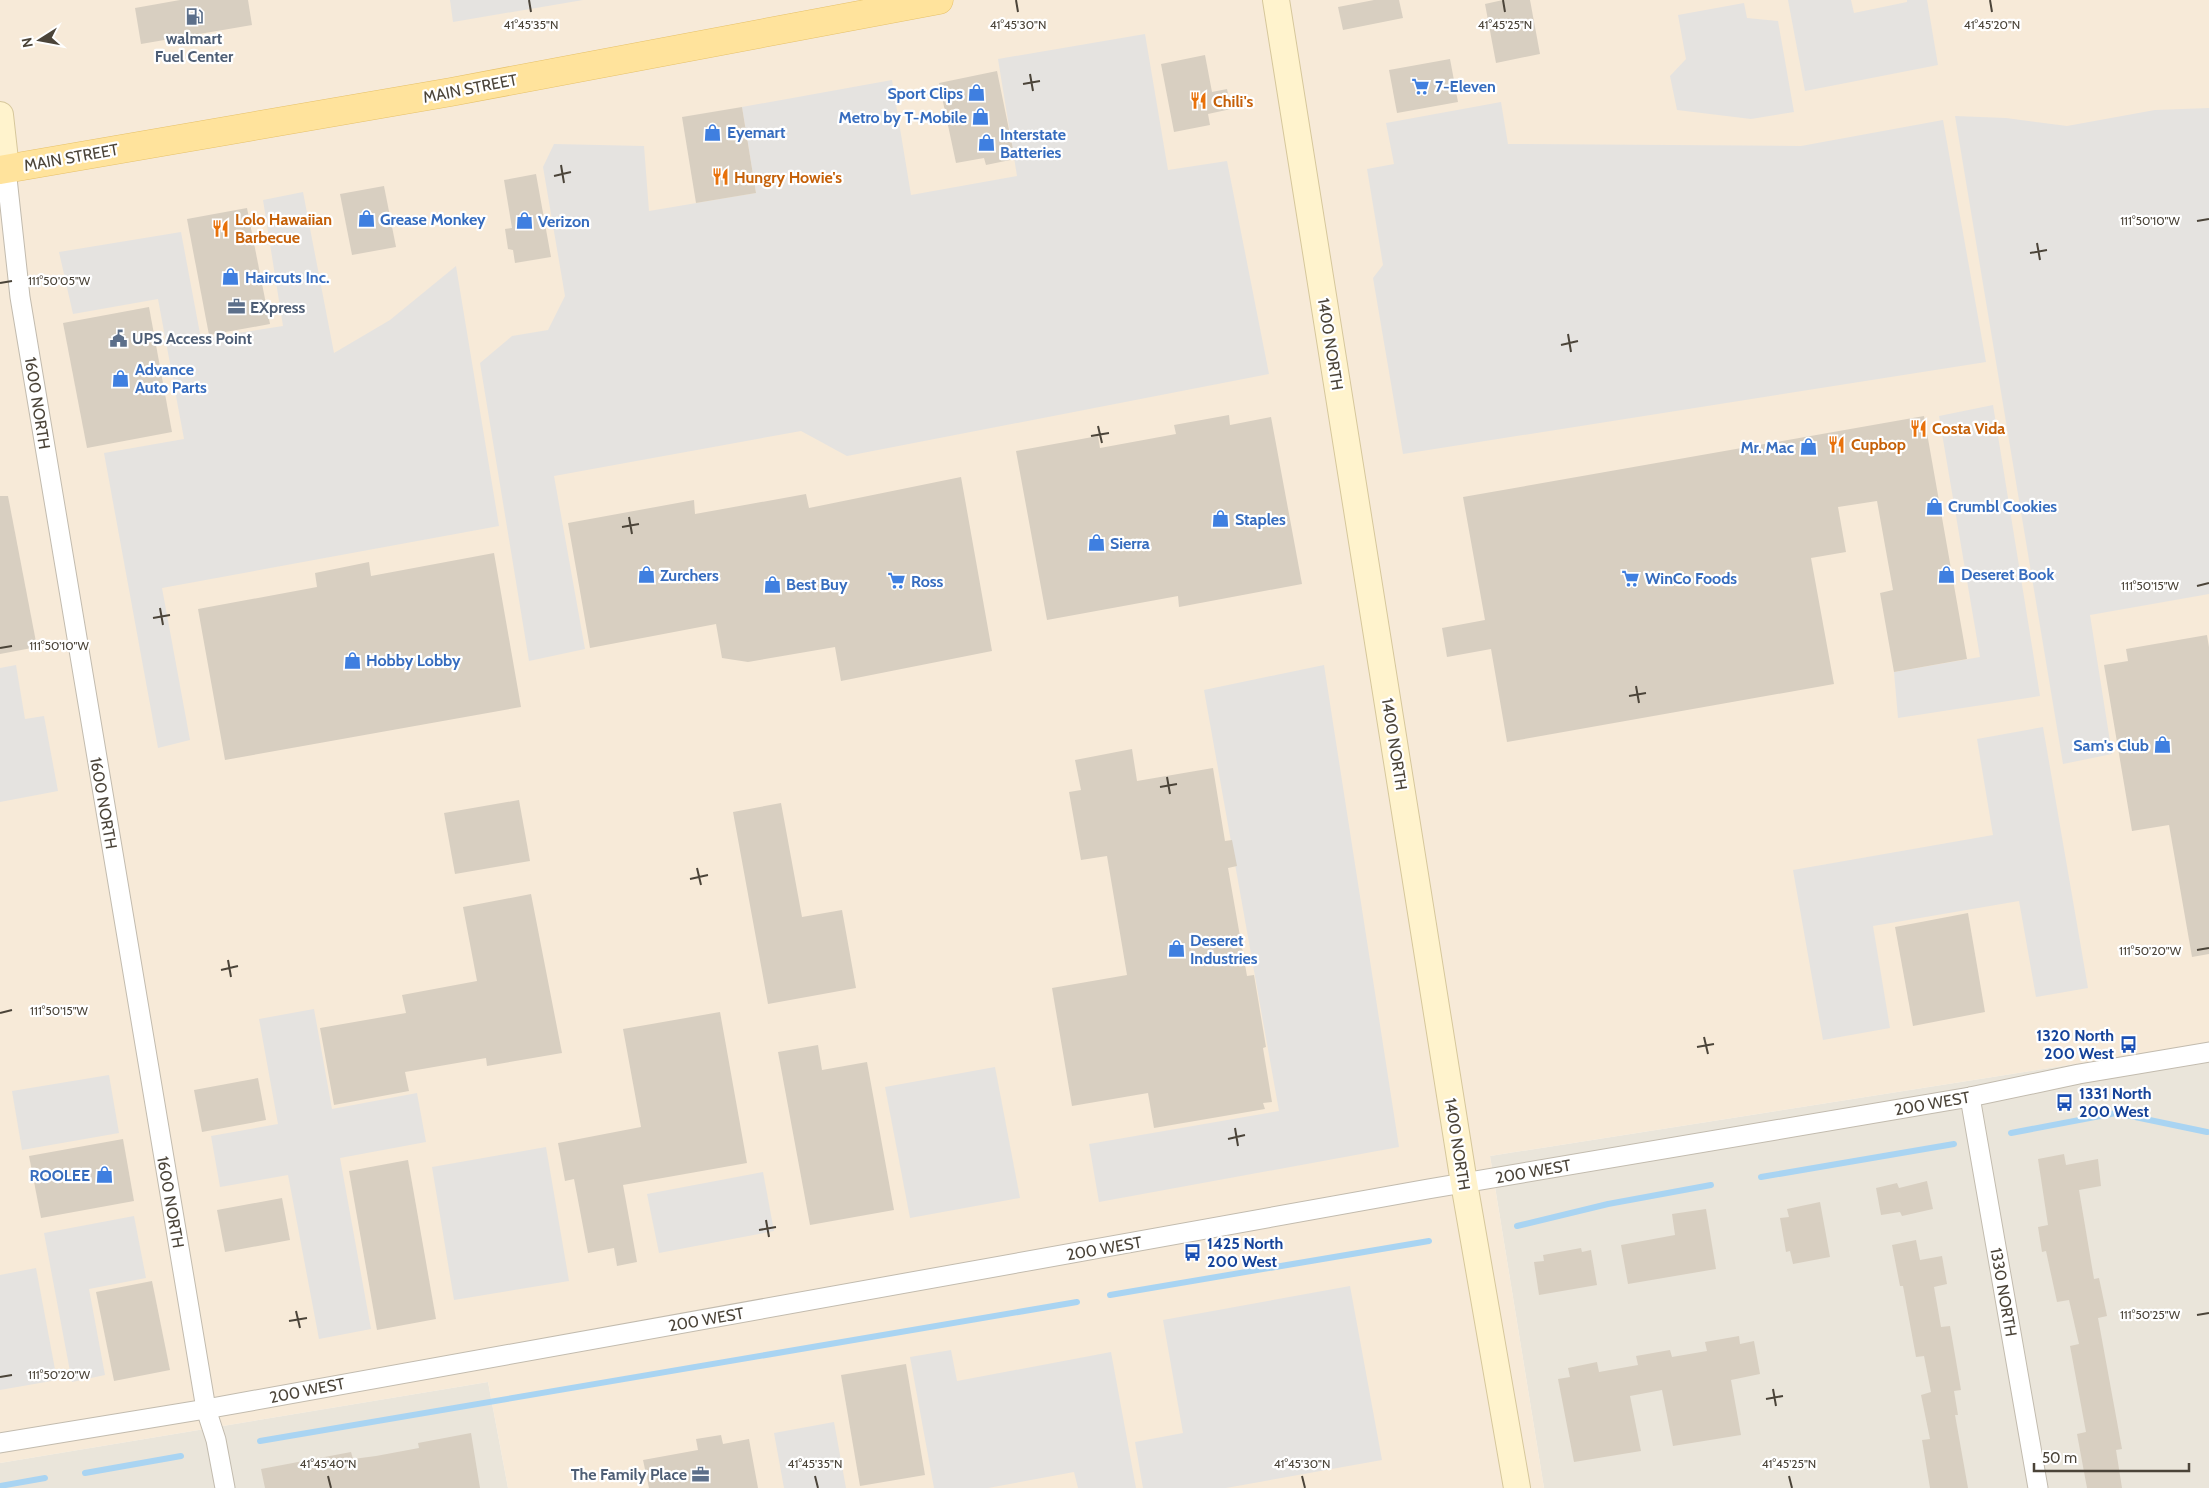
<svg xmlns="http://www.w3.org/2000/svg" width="2209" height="1488" viewBox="0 0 2209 1488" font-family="Cabin,sans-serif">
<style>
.residential{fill:#eae5da}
.commercial{fill:#f7ead8}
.parking{fill:#e5e3e0}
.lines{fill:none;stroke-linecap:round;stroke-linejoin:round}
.stream{stroke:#a9d4f2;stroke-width:6}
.building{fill:#d8cfc1}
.street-casing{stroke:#c2bbae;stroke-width:21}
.secondary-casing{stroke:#d6c79b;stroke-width:28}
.primary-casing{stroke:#e6c16a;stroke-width:29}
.street{stroke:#fff;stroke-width:19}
.secondary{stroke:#fff3cd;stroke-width:26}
.primary{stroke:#ffe39c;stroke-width:28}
.ticks{fill:none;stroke:#4b4439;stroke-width:2}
.labels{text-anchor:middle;stroke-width:4.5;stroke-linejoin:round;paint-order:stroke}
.service-label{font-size:16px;font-weight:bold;fill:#4e5e75;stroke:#fff;text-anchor:start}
.shop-label{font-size:16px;font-weight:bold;fill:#366cbe;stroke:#fff;text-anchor:start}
.street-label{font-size:16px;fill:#4b4439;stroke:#fff}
.food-label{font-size:16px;font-weight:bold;fill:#c56008;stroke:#fff;text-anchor:start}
.transit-label{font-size:16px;font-weight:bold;fill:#164399;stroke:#fff;text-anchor:start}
.ticks-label{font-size:12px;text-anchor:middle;fill:#4b4439;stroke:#fff;stroke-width:4.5;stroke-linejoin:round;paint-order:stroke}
</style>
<rect width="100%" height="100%" fill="#f6f3ec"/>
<g class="residential">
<polygon points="2209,1043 2209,1488 1544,1488 1490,1156"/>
<polygon points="488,1382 508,1488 0,1488 0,1463"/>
</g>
<polygon class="commercial" points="0,0 2209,0 2209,1043 1490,1156 1544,1488 508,1488 488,1382 0,1463"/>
<g class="parking">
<polygon points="450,0 583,0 453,22"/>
<polygon points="1788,0 1851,0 1854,13 1907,2 1907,0 1927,0 1938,65 1805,91"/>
<polygon points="1744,3 1747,18 1778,21 1794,112 1751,119 1677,110 1670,76 1686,59 1678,15"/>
<polygon points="1145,34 1168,170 1227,161 1269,374 847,456 801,431 554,476 585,649 529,661 480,363 512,336 548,330 565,296 543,167 554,144 644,146 649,211 756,193 742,107 892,80 911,195 1017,176 998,59"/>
<polygon points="1501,102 1508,144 1801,146 1943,120 1986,362 1403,454 1373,278 1383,265 1367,169 1394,164 1386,123"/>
<polygon points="2209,108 2209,594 2090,615 2112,754 2063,764 1955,116 2006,118 2067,126 2155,110"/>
<polygon points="303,192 334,353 390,320 456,266 499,526 162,588 190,740 158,748 104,453 184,439 158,299 73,314 59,252 181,232 201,339 283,326 263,200"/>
<polygon points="1993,405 2040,696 1898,718 1894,672 1980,657 1939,416"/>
<polygon points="16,665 25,719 44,716 58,791 0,802 0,668"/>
<polygon points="1324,665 1399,1147 1099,1202 1089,1144 1279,1111 1204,690"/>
<polygon points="2043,727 2088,988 2036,997 2019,901 1873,926 1890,1028 1823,1040 1793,870 1993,835 1977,739"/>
<polygon points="314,1009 332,1109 417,1093 426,1142 340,1158 371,1329 319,1339 288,1175 220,1187 211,1136 278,1124 259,1019"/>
<polygon points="995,1067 1020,1198 910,1218 885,1087"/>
<polygon points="109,1075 119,1133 22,1150 12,1091"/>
<polygon points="546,1147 569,1281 454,1300 432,1167"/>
<polygon points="763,1172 774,1231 659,1253 647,1194"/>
<polygon points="134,1216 146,1278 89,1289 105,1375 72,1382 44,1233"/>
<polygon points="36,1268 57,1380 0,1390 0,1275"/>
<polygon points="1350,1286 1382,1460 1226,1488 1143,1488 1135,1442 1183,1433 1163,1320"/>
<polygon points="951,1350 957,1381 1111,1352 1136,1488 1078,1488 1074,1472 988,1488 934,1488 910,1357"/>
<polygon points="834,1422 846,1488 784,1488 774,1433"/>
</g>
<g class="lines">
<g class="stream">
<polyline points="2011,1133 2116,1113 2207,1132"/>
<polyline points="1761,1177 1954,1144"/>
<polyline points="1517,1226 1608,1204 1711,1185"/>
<polyline points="1110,1295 1429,1241"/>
<polyline points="260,1441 1077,1302"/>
<polyline points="85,1473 181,1456"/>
<polyline points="0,1486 45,1478"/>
</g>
</g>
<g class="building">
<polygon points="180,0 248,0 252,25 141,44 135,8"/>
<polygon points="1374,0 1399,0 1403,18 1343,30 1338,7"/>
<polygon points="1503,0 1530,0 1540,54 1496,63 1485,4"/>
<polygon points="1205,55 1212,92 1227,89 1231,109 1208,114 1210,125 1174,132 1161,64"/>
<polygon points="1450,59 1458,102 1397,113 1389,70"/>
<polygon points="997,71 1015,159 986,165 984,158 956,163 939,83"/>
<polygon points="742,107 756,193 696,203 682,117"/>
<polygon points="536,174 551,257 515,263 513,250 508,249 505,229 512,228 504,180"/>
<polygon points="384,186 396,247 352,255 340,194"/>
<polygon points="247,208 270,324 209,335 187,219"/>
<polygon points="149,307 172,432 87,448 63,323"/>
<polygon points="1229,415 1230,425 1271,417 1302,584 1179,607 1178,596 1047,620 1016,451 1098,436 1100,448 1176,434 1174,425"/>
<polygon points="1924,416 1967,659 1894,672 1880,593 1893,590 1877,501 1838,507 1846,552 1811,558 1834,684 1507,742 1491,649 1447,657 1442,628 1485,620 1463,497"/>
<polygon points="961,477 992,651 841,681 835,647 748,662 722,658 716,624 590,648 568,523 694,500 695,514 806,494 809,508"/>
<polygon points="0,496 8,496 37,647 0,654"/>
<polygon points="494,553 521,707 225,760 198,609 317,587 315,573 369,562 371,576"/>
<polygon points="2207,635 2209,647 2209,954 2192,957 2169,825 2132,831 2104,665 2128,661 2126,649"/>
<polygon points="1132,749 1137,781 1213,768 1225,841 1232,840 1237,866 1228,868 1247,976 1254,975 1266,1047 1263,1048 1272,1102 1263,1103 1265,1109 1154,1128 1148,1093 1072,1106 1052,988 1127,975 1107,856 1081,860 1069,792 1081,790 1075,760"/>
<polygon points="519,800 530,861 455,874 444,813"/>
<polygon points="781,803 802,917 842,910 856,988 768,1004 733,812"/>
<polygon points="531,894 562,1053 487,1066 486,1058 405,1072 409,1091 334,1105 320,1028 406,1013 402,995 477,981 463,907"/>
<polygon points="1968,913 1985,1012 1913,1026 1895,927"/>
<polygon points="720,1012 747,1163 623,1185 637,1262 617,1266 614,1248 588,1253 574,1179 565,1181 558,1143 641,1127 623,1029"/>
<polygon points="818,1045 822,1070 867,1062 894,1210 810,1225 778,1052"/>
<polygon points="258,1078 266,1120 202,1132 194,1090"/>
<polygon points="123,1139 134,1201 41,1218 29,1156"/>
<polygon points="2064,1154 2066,1165 2098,1159 2101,1186 2079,1190 2094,1279 2099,1278 2107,1316 2098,1318 2122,1449 2116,1450 2122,1488 2087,1488 2077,1434 2086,1432 2070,1346 2079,1344 2069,1300 2057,1302 2046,1251 2042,1252 2038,1227 2048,1225 2038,1159"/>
<polygon points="408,1160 436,1319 377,1330 349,1171"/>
<polygon points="1927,1181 1933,1209 1902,1216 1900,1212 1881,1215 1876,1188 1897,1183 1899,1188"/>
<polygon points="282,1198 290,1240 225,1252 217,1210"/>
<polygon points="1820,1202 1830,1257 1793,1264 1790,1251 1786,1252 1780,1218 1789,1217 1787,1209"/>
<polygon points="1706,1209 1716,1269 1628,1284 1621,1245 1675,1235 1672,1214"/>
<polygon points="1916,1240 1920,1260 1942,1256 1947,1284 1934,1287 1941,1327 1950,1326 1961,1390 1954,1391 1958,1415 1955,1415 1968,1488 1930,1488 1922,1440 1930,1439 1921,1395 1931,1392 1924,1356 1916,1357 1903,1286 1900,1286 1892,1245"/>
<polygon points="1581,1248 1582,1252 1591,1250 1597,1285 1539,1295 1534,1262 1544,1261 1543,1255"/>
<polygon points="152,1281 170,1370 114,1381 96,1292"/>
<polygon points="1739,1336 1740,1344 1754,1341 1760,1374 1731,1380 1741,1435 1673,1446 1662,1390 1630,1396 1641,1451 1574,1462 1558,1379 1570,1377 1568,1368 1597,1362 1599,1372 1638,1365 1636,1356 1670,1350 1672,1357 1707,1351 1705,1342"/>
<polygon points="906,1364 925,1475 860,1486 841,1375"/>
<polygon points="471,1433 480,1488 265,1488 261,1469 351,1452 353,1459 376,1456 419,1448 418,1443"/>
<polygon points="721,1435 723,1444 749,1439 758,1488 649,1488 643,1460 698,1450 696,1439"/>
</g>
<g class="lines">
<defs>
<g id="street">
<polyline points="6,169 20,297 206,1409 216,1440 225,1488"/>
<polyline points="1970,1097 2038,1488"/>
<polyline points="0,1443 206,1409 1428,1189 1970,1097 2079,1074 2209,1052"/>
</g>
<g id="secondary">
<polyline points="1276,0 1464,1183 1517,1488"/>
<polyline points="0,115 6,169"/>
</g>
<polyline id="primary" points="0,170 451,92 939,0"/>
</defs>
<use href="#street" class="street-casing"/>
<use href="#secondary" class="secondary-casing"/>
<use href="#primary" class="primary-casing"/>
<use href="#street" class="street"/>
<use href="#secondary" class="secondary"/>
<use href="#primary" class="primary"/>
</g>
<path class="ticks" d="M 529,0 L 531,12M 1016,0 L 1018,12M 1503,0 L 1505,12M 1990,0 L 1992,12M 1030,74 L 1033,91M 1023,84 L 1040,81M 561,165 L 564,183M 554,176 L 571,172M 2197,221 L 2209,219M 2037,243 L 2040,260M 2030,253 L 2047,250M 0,283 L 12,281M 1568,334 L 1571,352M 1561,345 L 1578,341M 1098,426 L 1102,443M 1091,436 L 1109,433M 629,517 L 632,534M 622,527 L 639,524M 2197,586 L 2209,583M 160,608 L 163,625M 153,618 L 170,615M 0,648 L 12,646M 1636,686 L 1639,703M 1629,696 L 1646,693M 1167,777 L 1170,794M 1160,787 L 1177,784M 697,868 L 701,885M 690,879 L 708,875M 2197,950 L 2209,948M 228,960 L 231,977M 221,970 L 238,966M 0,1013 L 12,1010M 1704,1037 L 1708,1054M 1697,1047 L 1714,1044M 1235,1128 L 1238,1146M 1228,1139 L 1245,1135M 766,1220 L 769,1237M 759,1230 L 776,1227M 296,1311 L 300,1328M 2197,1315 L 2209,1313M 289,1321 L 307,1318M 0,1377 L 12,1375M 1773,1389 L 1776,1406M 1766,1399 L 1783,1396M 328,1476 L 331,1488M 815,1476 L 818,1488M 1302,1476 L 1305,1488M 1789,1476 L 1792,1488"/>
<defs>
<symbol id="fuel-bare" viewBox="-9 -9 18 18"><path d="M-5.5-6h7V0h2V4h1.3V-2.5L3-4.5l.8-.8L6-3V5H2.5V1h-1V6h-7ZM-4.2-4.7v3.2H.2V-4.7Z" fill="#5c6f8a" stroke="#fff" stroke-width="2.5" paint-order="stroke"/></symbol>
<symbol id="supermarket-bare" viewBox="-9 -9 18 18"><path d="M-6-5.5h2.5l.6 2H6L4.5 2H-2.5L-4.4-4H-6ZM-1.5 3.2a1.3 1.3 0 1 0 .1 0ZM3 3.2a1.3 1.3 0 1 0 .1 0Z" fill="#3f7fe0" stroke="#fff" stroke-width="2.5" paint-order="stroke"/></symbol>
<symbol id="shop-bare" viewBox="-9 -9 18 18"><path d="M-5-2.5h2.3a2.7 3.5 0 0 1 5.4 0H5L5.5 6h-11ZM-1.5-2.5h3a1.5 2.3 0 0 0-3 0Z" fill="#3f7fe0" stroke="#fff" stroke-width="2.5" paint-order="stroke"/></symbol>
<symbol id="restaurant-bare" viewBox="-9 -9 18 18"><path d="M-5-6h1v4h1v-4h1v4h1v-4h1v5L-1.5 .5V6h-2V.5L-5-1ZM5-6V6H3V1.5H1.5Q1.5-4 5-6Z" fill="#e8710a" stroke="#fff" stroke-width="2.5" paint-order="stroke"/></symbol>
<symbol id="office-bare" viewBox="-9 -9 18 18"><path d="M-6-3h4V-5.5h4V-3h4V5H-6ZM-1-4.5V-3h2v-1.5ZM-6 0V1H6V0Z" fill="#5c6f8a" stroke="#fff" stroke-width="2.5" paint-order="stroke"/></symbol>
<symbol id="civic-bare" viewBox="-9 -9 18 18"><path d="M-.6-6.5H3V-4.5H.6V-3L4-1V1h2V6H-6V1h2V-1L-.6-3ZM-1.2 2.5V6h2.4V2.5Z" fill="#5c6f8a" stroke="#fff" stroke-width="2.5" paint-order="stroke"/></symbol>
<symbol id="bus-bare" viewBox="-9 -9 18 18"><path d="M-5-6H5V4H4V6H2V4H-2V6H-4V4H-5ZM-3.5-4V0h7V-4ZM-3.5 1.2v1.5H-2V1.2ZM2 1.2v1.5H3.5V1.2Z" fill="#1a4fb4" stroke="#fff" stroke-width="2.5" paint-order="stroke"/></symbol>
</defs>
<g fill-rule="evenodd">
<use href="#fuel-bare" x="182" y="4" width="25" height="25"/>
<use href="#supermarket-bare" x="1408" y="74" width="25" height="25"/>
<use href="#shop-bare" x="964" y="80" width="25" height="25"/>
<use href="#restaurant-bare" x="1186" y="88" width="25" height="25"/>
<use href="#shop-bare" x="968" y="104" width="25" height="25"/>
<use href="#shop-bare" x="700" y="120" width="25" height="25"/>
<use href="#shop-bare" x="974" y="130" width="25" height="25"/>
<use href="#restaurant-bare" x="708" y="164" width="25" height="25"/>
<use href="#shop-bare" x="354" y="206" width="25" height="25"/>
<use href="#shop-bare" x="512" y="208" width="25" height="25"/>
<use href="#restaurant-bare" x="208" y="216" width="25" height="25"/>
<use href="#shop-bare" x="218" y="264" width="25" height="25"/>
<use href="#office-bare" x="224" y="294" width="25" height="25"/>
<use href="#civic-bare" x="106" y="326" width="25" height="25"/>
<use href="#shop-bare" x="108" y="366" width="25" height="25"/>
<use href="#restaurant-bare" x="1906" y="416" width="25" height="25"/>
<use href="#restaurant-bare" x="1824" y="432" width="25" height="25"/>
<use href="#shop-bare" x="1796" y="434" width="25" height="25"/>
<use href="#shop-bare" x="1922" y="494" width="25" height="25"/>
<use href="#shop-bare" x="1208" y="506" width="25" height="25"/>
<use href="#shop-bare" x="1084" y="530" width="25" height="25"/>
<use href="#shop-bare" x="1934" y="562" width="25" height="25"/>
<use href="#shop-bare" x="634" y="562" width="25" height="25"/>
<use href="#supermarket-bare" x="1618" y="566" width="25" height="25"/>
<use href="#supermarket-bare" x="884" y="568" width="25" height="25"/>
<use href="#shop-bare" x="760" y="572" width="25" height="25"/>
<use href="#shop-bare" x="340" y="648" width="25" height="25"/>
<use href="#shop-bare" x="2150" y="732" width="25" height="25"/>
<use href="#shop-bare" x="1164" y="936" width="25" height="25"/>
<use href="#bus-bare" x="2116" y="1032" width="25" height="25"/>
<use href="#bus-bare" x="2052" y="1090" width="25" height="25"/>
<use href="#shop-bare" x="92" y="1162" width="25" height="25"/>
<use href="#bus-bare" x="1180" y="1240" width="25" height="25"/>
<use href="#office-bare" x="688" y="1462" width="25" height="25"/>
</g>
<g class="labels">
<g class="service-label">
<text x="194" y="44" text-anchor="middle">walmart<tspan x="194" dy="18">Fuel Center</tspan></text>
<text x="250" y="313">EXpress</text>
<text x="132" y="344">UPS Access Point</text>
<text x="687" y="1480" text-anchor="end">The Family Place</text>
</g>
<g class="shop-label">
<text x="1435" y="92">7-Eleven</text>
<text x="963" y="99" text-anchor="end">Sport Clips</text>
<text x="967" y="123" text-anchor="end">Metro by T-Mobile</text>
<text x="727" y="138">Eyemart</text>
<text x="1000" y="140">Interstate<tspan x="1000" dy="18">Batteries</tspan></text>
<text x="380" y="225">Grease Monkey</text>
<text x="538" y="227">Verizon</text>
<text x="245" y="283">Haircuts Inc.</text>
<text x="135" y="375">Advance<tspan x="135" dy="18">Auto Parts</tspan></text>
<text x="1794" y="453" text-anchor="end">Mr. Mac</text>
<text x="1948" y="512">Crumbl Cookies</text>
<text x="1235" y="525">Staples</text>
<text x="1110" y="549">Sierra</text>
<text x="1961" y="580">Deseret Book</text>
<text x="660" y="581">Zurchers</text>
<text x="1645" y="584">WinCo Foods</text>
<text x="911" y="587">Ross</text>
<text x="786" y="590">Best Buy</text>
<text x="366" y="666">Hobby Lobby</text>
<text x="2149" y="751" text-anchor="end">Sam's Club</text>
<text x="1190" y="946">Deseret<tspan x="1190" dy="18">Industries</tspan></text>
<text x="90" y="1181" text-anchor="end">ROOLEE</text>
</g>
<g class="street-label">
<text transform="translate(470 88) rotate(-11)" y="6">MAIN STREET</text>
<text transform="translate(71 157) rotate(-10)" y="6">MAIN STREET</text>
<text transform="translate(1331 344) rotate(81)" y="6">1400 NORTH</text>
<text transform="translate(38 403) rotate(81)" y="6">1600 NORTH</text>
<text transform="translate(1395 744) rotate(81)" y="6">1400 NORTH</text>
<text transform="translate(104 803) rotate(80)" y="6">1600 NORTH</text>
<text transform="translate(1932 1103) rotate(-10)" y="6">200 WEST</text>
<text transform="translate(1458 1144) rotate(81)" y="6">1400 NORTH</text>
<text transform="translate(1533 1171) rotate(-10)" y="6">200 WEST</text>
<text transform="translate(171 1202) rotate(80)" y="6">1600 NORTH</text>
<text transform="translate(1104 1248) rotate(-10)" y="6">200 WEST</text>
<text transform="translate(2004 1292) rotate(80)" y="6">1330 NORTH</text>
<text transform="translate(706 1319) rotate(-10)" y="6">200 WEST</text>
<text transform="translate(307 1390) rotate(-11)" y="6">200 WEST</text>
</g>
<g class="food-label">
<text x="1213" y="107">Chili's</text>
<text x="734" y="183">Hungry Howie's</text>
<text x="235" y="225">Lolo Hawaiian<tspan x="235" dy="18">Barbecue</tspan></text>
<text x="1932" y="434">Costa Vida</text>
<text x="1851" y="450">Cupbop</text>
</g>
<g class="transit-label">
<text x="2114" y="1041" text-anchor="end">1320 North<tspan x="2114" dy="18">200 West</tspan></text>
<text x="2079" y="1099">1331 North<tspan x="2079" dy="18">200 West</tspan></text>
<text x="1207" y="1249">1425 North<tspan x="1207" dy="18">200 West</tspan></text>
</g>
</g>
<g class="ticks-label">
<text x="1992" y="29">41°45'20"N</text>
<text x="531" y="29">41°45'35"N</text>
<text x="1018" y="29">41°45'30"N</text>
<text x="1505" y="29">41°45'25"N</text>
<text x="2150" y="225">111°50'10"W</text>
<text x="59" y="285">111°50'05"W</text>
<text x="2150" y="590">111°50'15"W</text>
<text x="59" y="650">111°50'10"W</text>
<text x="2150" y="955">111°50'20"W</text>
<text x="59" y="1015">111°50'15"W</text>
<text x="2150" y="1319">111°50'25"W</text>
<text x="59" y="1379">111°50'20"W</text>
<text x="328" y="1468">41°45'40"N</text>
<text x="815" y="1468">41°45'35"N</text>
<text x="1302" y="1468">41°45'30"N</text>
<text x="1789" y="1468">41°45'25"N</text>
</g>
<g transform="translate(40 40) rotate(259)" stroke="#ffffff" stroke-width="4" paint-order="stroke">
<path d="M0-4L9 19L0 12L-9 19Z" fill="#4b4439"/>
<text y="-8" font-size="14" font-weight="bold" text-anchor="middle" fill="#4b4439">N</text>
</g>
<path d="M2034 1463v8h155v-8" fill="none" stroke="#4b4439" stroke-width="2.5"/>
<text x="2042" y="1463" font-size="15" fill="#4b4439" stroke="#ffffff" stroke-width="4" paint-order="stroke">50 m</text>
</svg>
